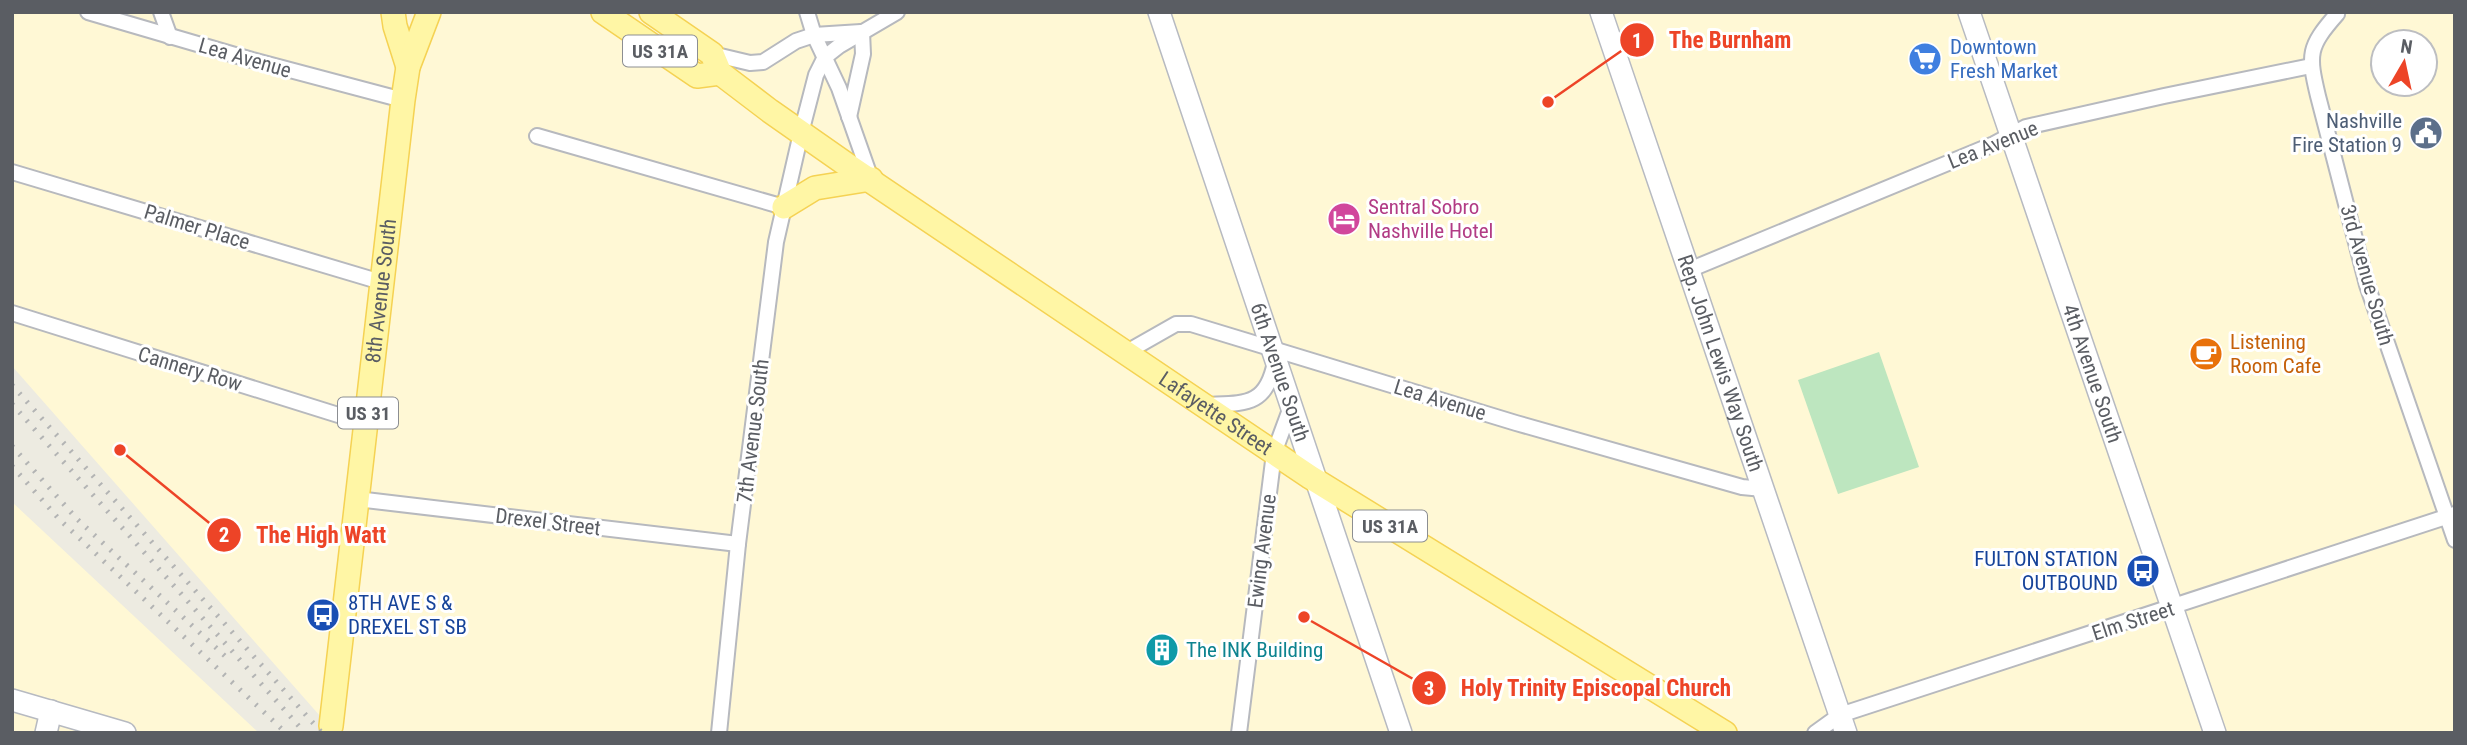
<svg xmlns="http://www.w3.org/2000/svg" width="2467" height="745" viewBox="0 0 2467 745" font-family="'Roboto Condensed',sans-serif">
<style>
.commercial{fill:#fff8d5;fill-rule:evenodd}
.green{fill:#bde6bf}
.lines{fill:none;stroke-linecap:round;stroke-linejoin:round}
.street-casing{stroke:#b7b9be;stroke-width:18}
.secondary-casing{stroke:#b7bac1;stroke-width:24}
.primary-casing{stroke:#f5d253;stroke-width:26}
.street{stroke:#fff;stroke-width:14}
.secondary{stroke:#fff;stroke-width:21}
.primary{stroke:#fff6a5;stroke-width:23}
.rail{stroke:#b3b4b4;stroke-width:5;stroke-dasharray:2 9;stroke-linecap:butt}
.labels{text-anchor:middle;stroke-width:6;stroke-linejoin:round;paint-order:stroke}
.shield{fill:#fff;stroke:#8c8e92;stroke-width:2}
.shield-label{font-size:19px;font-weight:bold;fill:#5a5d63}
.shop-label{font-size:21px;fill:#366cbe;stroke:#fff;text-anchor:start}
.street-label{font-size:21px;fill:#5a5d63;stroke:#fff}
.service-label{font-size:21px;fill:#4e5e75;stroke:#fff;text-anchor:end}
.hotel-label{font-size:21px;fill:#b23c85;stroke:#fff;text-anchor:start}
.food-label{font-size:21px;fill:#c56008;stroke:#fff;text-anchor:start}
.transit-label{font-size:21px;fill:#164399;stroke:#fff;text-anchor:end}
.culture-label{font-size:21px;fill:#0d838f;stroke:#fff;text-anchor:start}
.leader{fill:none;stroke:#ed4427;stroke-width:2.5}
.callout-dot{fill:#ed4427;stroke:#fff;stroke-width:2.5}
.mark-label{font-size:21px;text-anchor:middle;font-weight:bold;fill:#fff}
.callout-label{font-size:23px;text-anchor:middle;font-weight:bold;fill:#ed4427;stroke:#fff;stroke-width:6;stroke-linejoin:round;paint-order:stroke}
</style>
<rect width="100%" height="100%" fill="#edebe1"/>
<g class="commercial">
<path d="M 12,12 L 2455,12 L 2455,733 L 335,733 L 12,366 ZM 2383,42 L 2425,42 L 2425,84 L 2383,84 Z"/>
<polygon points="12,502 259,733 12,733"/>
</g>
<polygon class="green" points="1879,352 1919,467 1838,494 1798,380"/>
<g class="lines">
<defs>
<g id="street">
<polyline points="88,12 252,60 403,100"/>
<polyline points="161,12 170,37"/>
<polyline points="807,12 814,35 839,88 871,179"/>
<path d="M 2336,12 L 2337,14 C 2308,47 2308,54 2318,96 L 2367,285 L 2455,540"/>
<polyline points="712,54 750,63 763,62 796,41 814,35 861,32"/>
<polyline points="849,117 863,54 862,32"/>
<polyline points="537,136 784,207"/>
<polyline points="12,172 381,282"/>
<polyline points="1689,270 1994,144 2026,127 2164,96 2311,66"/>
<polyline points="12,313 367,424"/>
<polyline points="1125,353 1176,324 1191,324 1516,423 1742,487 1763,489"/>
<path d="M 1204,405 C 1243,403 1266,408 1275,362"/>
<polyline points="357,499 738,544"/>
<polyline points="719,733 738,544 776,242 801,133 816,75 825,57 839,46 897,12"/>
<polyline points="1239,733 1274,453 1291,407"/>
<polyline points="1815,733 1840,715 2455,514"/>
</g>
<g id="secondary">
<path id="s1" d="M 1159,12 L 1401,733"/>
<path id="s2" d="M 1601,12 L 1846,733"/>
<path id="s3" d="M 1969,12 L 2215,733"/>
<polyline points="12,700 125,733"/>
<polyline points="46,733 51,711"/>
</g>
<g id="primary">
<polyline points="393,12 395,26 408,67"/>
<polyline points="603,12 697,76 720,73"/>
<path id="s4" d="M 651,12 L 712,54 L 720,73 L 770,111 L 850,167 L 1310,477 L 1725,733"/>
<polyline points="784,207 815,188 871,179"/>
<path id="s5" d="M 331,726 L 403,100 L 408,67 L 429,12"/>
</g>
</defs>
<use href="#street" class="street-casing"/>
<use href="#secondary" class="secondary-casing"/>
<use href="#primary" class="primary-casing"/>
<use href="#street" class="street"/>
<use href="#secondary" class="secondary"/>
<use href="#primary" class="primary"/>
<g class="rail">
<polyline points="12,385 322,733"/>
<polyline points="12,404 305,733"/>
<polyline points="12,446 77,519 226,657"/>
<polyline points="12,466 59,519 286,733"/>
</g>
</g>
<defs>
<symbol id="supermarket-disc" viewBox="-11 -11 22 22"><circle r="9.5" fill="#3f7fe0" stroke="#fff"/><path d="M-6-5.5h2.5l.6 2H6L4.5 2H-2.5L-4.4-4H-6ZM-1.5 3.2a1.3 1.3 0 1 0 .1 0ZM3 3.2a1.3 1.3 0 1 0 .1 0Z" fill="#fff"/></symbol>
<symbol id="civic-disc" viewBox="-11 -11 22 22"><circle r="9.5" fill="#5c6f8a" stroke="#fff"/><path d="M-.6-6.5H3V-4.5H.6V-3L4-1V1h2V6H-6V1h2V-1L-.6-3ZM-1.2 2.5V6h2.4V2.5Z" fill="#fff"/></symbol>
<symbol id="hotel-disc" viewBox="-11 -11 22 22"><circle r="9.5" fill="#d1479c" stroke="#fff"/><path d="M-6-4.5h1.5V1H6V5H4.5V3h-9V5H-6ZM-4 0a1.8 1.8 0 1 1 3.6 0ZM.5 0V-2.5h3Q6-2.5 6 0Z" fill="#fff"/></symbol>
<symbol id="cafe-disc" viewBox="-11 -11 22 22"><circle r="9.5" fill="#e8710a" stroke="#fff"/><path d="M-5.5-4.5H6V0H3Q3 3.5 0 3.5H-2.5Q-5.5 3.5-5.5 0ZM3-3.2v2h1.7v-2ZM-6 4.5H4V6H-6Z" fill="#fff"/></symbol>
<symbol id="bus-disc" viewBox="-11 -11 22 22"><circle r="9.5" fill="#1a4fb4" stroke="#fff"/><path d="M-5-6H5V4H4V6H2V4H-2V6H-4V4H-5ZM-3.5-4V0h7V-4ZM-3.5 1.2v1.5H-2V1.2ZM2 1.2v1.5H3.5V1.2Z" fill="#fff"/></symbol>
<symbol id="building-disc" viewBox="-11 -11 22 22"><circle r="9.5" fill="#0f9aa8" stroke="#fff"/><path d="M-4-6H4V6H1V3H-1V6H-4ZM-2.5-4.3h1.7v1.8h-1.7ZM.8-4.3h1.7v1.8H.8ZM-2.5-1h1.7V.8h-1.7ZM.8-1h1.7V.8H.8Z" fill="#fff"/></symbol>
</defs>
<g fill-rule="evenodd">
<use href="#supermarket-disc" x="1906" y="40" width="38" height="38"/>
<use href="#civic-disc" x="2407" y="114" width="38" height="38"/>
<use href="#hotel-disc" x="1325" y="200" width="38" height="38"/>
<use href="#cafe-disc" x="2187" y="335" width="38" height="38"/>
<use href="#bus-disc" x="2124" y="552" width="38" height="38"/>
<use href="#bus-disc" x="304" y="596" width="38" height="38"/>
<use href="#building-disc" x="1143" y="631" width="38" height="38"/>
</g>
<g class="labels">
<g class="shield">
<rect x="623" y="35.5" width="74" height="31" rx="5"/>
<rect x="338" y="397.5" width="60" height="31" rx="5"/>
<rect x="1353" y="510.5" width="74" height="31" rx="5"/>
</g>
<g class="shield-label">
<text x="660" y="58">US 31A</text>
<text x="368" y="420">US 31</text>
<text x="1390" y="533">US 31A</text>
</g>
<g class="shop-label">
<text x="1950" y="54">Downtown<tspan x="1950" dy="24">Fresh Market</tspan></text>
</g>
<g class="street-label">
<text transform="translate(245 58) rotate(16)" y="7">Lea Avenue</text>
<text transform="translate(1993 145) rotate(-22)" y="7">Lea Avenue</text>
<text transform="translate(197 227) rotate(17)" y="7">Palmer Place</text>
<text transform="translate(2367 275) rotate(74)" y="7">3rd Avenue South</text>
<text dy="7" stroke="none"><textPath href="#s5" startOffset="438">8th Avenue South</textPath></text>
<text dy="7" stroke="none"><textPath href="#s2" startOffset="371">Rep. John Lewis Way South</textPath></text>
<text transform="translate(190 369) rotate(17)" y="7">Cannery Row</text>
<text dy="7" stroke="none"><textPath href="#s1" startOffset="380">6th Avenue South</textPath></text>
<text dy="7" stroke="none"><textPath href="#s3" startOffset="382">4th Avenue South</textPath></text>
<text transform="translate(1440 400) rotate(17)" y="7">Lea Avenue</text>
<text dy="7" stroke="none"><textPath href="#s4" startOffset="696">Lafayette Street</textPath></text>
<text transform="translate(753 431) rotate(-83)" y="7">7th Avenue South</text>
<text transform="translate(548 522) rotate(7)" y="7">Drexel Street</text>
<text transform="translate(1262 551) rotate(-83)" y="7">Ewing Avenue</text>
<text transform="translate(2133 621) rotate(-18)" y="7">Elm Street</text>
</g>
<g class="service-label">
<text x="2402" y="128">Nashville<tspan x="2402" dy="24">Fire Station 9</tspan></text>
</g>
<g class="hotel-label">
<text x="1368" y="214">Sentral Sobro<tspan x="1368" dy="24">Nashville Hotel</tspan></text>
</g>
<g class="food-label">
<text x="2230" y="349">Listening<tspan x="2230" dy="24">Room Cafe</tspan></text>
</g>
<g class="transit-label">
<text x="2118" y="566">FULTON STATION<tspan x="2118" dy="24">OUTBOUND</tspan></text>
<text x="348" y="610" text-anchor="start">8TH AVE S &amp;<tspan x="348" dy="24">DREXEL ST SB</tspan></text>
</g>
<g class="culture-label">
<text x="1186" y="657">The INK Building</text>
</g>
</g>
<path class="leader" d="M1548 102L1637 40M120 450L224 535M1304 617L1429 688"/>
<g class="callout-dot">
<circle cx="1548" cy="102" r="7"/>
<circle cx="120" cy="450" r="7"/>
<circle cx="1304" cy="617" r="7"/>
<circle cx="1637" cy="40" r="18"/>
<circle cx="224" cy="535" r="18"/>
<circle cx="1429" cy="688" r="18"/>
</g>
<g class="mark-label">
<text x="1637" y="48">1</text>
<text x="224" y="542">2</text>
<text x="1429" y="696">3</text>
</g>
<g class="callout-label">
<text x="1730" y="48">The Burnham</text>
<text x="321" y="543">The High Watt</text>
<text x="1596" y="696">Holy Trinity Episcopal Church</text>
</g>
<rect width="2467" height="745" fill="none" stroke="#5a5d63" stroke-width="28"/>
<g transform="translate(2404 63) rotate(9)"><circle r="33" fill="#ffffff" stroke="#bdbec1" stroke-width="2"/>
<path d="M0-5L12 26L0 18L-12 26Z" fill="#ed4427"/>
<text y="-10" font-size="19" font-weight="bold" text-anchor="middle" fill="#5a5d63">N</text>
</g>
</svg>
